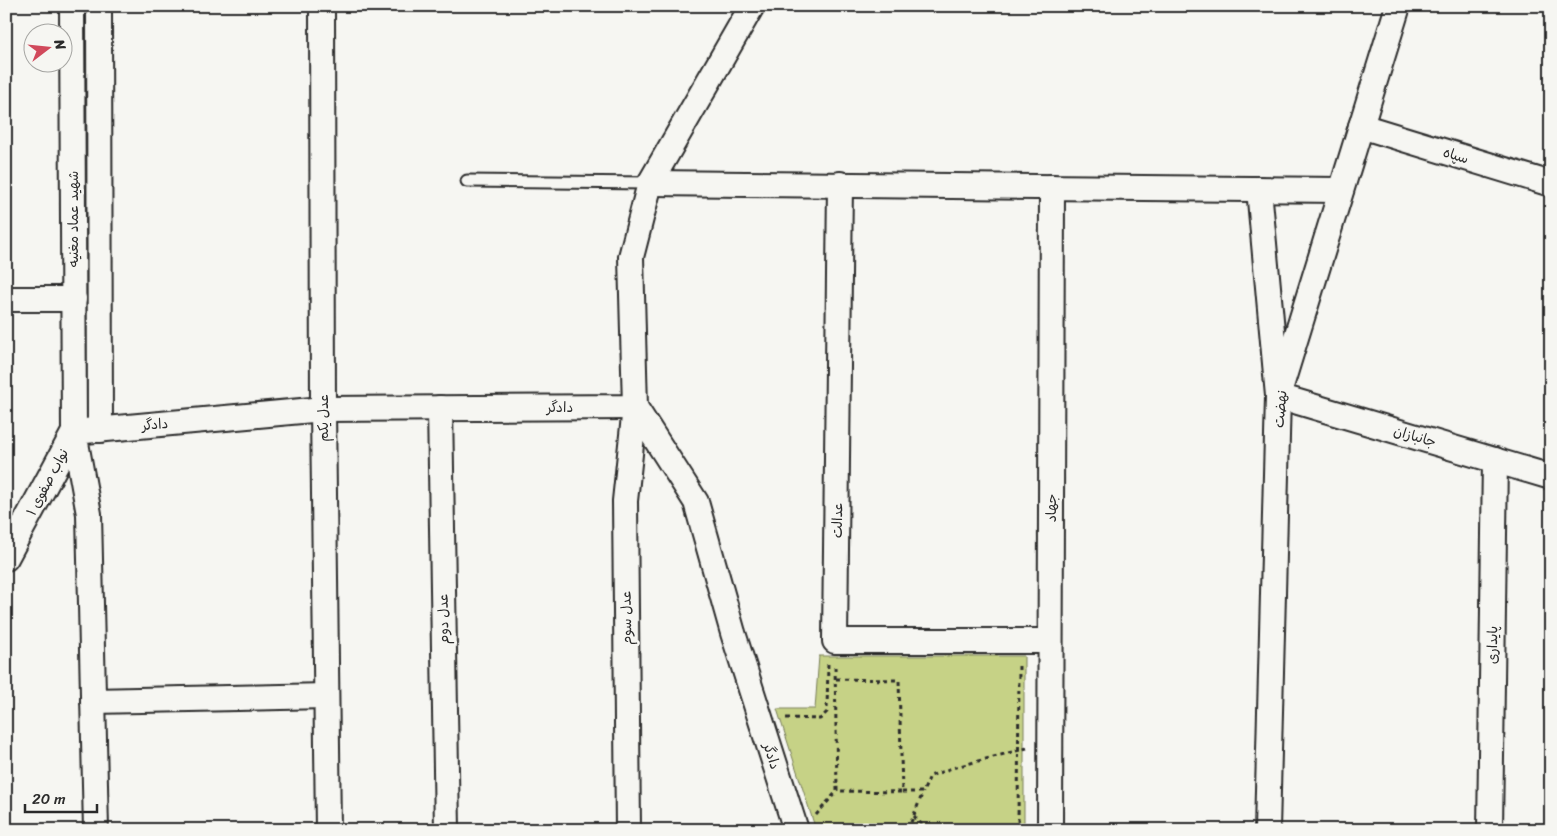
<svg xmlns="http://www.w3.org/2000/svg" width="1557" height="836" viewBox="0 0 1557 836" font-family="Sriracha,'Playpen Sans Arabic',sans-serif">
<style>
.green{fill:#c6d286;stroke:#787e58}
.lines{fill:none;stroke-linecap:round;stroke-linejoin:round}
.service-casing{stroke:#2b2b2b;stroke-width:15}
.minor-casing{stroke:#2b2b2b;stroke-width:28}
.path{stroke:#2b2b2b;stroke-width:3;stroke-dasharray:4 4;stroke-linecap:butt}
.service{stroke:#f6f6f2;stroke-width:11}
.minor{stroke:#f6f6f2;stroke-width:24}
.labels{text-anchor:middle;stroke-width:5;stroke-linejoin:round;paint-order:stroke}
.street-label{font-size:14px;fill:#2b2b2b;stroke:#f6f6f2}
</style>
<rect width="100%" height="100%" fill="#f6f6f2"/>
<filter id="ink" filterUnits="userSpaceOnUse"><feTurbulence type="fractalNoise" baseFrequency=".02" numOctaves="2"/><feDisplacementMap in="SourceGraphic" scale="10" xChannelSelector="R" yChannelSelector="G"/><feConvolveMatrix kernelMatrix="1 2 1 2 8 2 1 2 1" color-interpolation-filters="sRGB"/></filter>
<g filter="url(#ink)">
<polygon class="green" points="819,656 1024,656 1024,830 816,830 777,709 815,709"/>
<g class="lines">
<defs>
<polyline id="service" points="467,181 650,183"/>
<g id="minor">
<polyline points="99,6 100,430"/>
<polyline points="322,6 323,409 328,830"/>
<polyline points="1361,126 1551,184"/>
<polyline points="650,183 1341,190"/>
<polyline points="840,184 835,641 1050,641"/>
<polyline points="1259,189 1278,396 1551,477"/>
<polyline points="6,299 74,299"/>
<polyline points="635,407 696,502 733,633 796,830"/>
<polyline points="440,408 447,830"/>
<polyline points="6,558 74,432 72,6"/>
<polyline points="93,701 326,696"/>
<polyline points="96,830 89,514 74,432 323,409 635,407 631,257 650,183 752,6"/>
<polyline points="628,830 625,501 635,407"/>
<polyline points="1050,830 1052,187"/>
<polyline points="1267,830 1278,396 1398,6"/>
<polyline points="1490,830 1495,460"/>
</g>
</defs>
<use href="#service" class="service-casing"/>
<use href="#minor" class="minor-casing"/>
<g class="path">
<polyline points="836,679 899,680 902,792 837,791"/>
<polyline points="786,718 820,719 827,712 828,662"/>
<polyline points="902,792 923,792 930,776 952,768 1027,748"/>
<polyline points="816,815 837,791 835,664"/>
<polyline points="914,816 922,825 922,830"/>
<polyline points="908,830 923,792"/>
<polyline points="1018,830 1019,664"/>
</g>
<use href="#service" class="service"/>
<use href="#minor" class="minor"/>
</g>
</g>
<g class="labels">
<g class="street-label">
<text transform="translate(1456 155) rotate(17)" y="5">سپاه</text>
<text transform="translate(73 219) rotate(-90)" y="5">شهید عماد مغنیه</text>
<text x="560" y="412">دادگر</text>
<text transform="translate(1280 409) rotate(-85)" y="5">نهضت</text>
<text transform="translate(323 418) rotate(-90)" y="5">عدل یکم</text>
<text transform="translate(155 424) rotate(-5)" y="5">دادگر</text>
<text transform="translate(1415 436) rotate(16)" y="5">جانبازان</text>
<text transform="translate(47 482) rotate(-62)" y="5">نواب صفوی ۱</text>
<text transform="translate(1051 508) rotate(-90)" y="5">جهاد</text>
<text transform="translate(837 520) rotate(-89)" y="5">عدالت</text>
<text transform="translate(626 618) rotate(-91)" y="5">عدل سوم</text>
<text transform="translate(443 619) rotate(-91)" y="5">عدل دوم</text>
<text transform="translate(1492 645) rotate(-89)" y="5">پایداری</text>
<text transform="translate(772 756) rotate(72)" y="5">دادگر</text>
</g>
</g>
<rect width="1557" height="836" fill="none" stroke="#f6f6f2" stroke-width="25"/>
<rect x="12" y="12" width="1532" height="811" fill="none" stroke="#2b2b2b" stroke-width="2" filter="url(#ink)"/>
<g transform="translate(48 48) rotate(74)"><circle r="24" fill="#f6f6f2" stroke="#a5a5a2"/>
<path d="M0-4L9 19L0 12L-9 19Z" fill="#d1495b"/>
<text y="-8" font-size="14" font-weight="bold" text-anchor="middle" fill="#2b2b2b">N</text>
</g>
<path d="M25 804v8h72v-8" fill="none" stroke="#2b2b2b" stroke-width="2.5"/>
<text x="32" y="804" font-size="15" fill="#2b2b2b" stroke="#f6f6f2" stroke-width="4" paint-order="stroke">20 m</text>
</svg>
